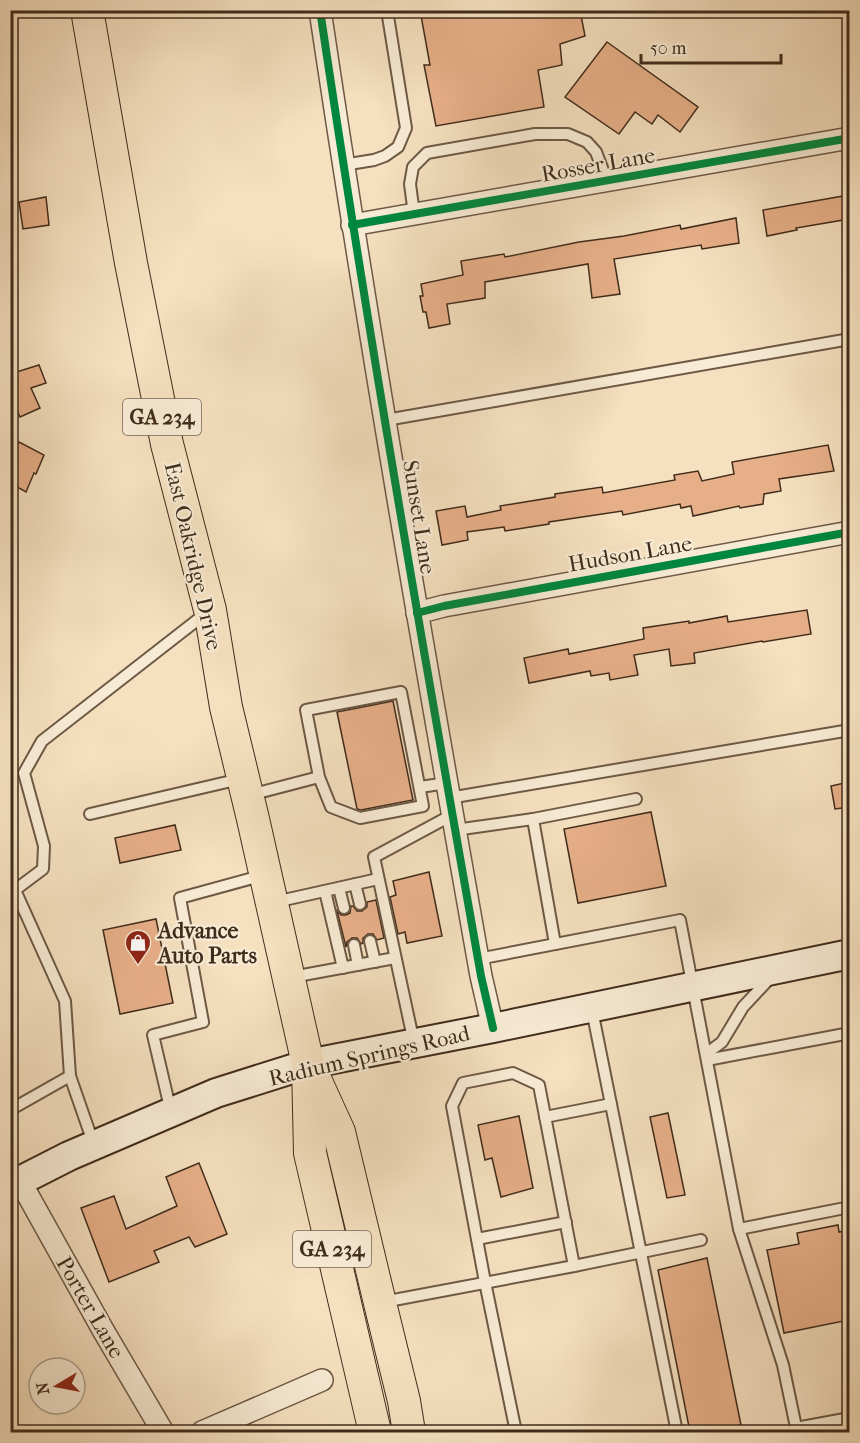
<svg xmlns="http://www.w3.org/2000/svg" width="860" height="1443" viewBox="0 0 860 1443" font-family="'IM FELL French Canon',serif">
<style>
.building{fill:#e7af88;stroke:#402c1c;stroke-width:1.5}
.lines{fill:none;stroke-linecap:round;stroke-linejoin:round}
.lane-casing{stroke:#6d5945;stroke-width:14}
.street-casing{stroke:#6d5945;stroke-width:24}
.secondary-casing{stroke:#402c1c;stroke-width:32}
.primary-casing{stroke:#402c1c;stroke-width:34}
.lane{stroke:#f8ebd5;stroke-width:10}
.street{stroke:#f8ebd5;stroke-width:21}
.secondary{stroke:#f8ebd5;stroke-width:28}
.primary{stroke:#f5e0bf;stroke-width:32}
.cycleway-casing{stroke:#f8ebd5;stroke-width:11}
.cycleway{stroke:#00873e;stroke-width:8}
.labels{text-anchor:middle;stroke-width:4.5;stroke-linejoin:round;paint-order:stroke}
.shield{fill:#f8ebd5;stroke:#776554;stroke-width:1.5}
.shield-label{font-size:21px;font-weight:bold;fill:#402c1c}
.street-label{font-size:22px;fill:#402c1c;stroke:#f8ebd5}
.poi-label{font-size:22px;font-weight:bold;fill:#402c1c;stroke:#f8ebd5;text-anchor:start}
</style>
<rect width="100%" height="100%" fill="#f5e0bf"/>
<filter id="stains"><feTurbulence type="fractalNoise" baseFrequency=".00333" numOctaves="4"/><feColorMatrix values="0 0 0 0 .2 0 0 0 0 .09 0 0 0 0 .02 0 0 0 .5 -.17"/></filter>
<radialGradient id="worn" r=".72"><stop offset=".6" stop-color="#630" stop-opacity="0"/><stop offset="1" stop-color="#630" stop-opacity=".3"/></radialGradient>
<g class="building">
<polygon points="420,10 580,10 585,36 560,44 562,65 538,70 544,107 436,126 424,65 430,65"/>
<polygon points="607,42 698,107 680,132 658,115 652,124 635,112 619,134 565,97"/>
<polygon points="849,195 849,219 796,228 797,230 767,236 763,210"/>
<polygon points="46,197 49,225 23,229 19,202"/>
<polygon points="736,218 739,243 702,249 701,245 614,259 620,294 592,298 588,264 485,282 485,298 447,304 450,324 429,328 426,312 423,312 420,296 423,296 421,284 463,275 461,261 504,254 505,257 579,242 624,236 680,225 681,229"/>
<polygon points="39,365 46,383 31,388 40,408 20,417 10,395 10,374"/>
<polygon points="19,442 44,455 36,474 34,473 26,492 10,483 10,456"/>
<polygon points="828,445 834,471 779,479 781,491 764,494 763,504 740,508 739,506 693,516 691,506 681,508 680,504 623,515 622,511 549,522 549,524 505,531 504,527 467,532 468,540 442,545 436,511 465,506 467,517 501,510 500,506 555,497 555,494 602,487 603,493 675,480 674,475 698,471 702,481 734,474 732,462"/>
<polygon points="807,610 811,634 763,642 762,641 694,653 695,663 671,666 669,649 634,655 638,675 610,680 609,673 591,676 590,671 529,683 524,658 568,649 569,654 644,639 643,628 689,621 689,623 727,616 728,622"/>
<polygon points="393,701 413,800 361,810 357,809 337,712"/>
<polygon points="849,782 849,807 835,809 831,786"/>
<polygon points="651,812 666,886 578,903 564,829"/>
<polygon points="175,825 181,850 120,863 115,838"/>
<polygon points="429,872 442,936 407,943 405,932 398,934 390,897 396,895 393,881"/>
<polygon points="376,900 384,938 377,940 373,934 368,934 363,938 363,943 361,944 357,938 352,938 347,942 346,947 337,911 341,915 346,915 350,913 351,906 353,906 357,911 362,911 367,907 367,902"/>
<polygon points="156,919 173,1003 120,1014 103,930"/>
<polygon points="668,1113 685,1195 667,1198 650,1117"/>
<polygon points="519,1116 533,1188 501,1197 492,1158 485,1160 478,1125"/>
<polygon points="199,1163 227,1234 195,1247 189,1237 154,1251 159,1262 109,1282 81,1208 114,1196 126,1229 177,1206 166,1177"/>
<polygon points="838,1225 839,1232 849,1230 849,1320 784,1333 767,1250 799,1244 797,1233"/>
<polygon points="707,1258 741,1425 705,1432 690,1432 658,1270"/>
</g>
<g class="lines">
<defs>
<g id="lane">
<polyline points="343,165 374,160 385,156 398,147 406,128 387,10"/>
<polyline points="414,214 410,184 413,167 427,153 535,134 568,134 587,142 596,152 607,181"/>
<polyline points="386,420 850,339"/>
<polyline points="420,787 447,783"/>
<polyline points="250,795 319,777 331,807 360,818 423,806 401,692 306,710 319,777"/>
<polyline points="449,798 850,730"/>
<polyline points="90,814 240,779"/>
<polyline points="533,819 636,799"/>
<polyline points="455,830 533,819 555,944"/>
<polyline points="355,884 360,904"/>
<polyline points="339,888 344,908"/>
<polyline points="325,891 343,968"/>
<polyline points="275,902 378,879"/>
<polyline points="370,941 375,962"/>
<polyline points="354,945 358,965"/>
<polyline points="478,959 680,920 739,1229 783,1365 797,1432"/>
<polyline points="292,977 395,958"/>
<polyline points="592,1010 677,1432"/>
<polyline points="414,1043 374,857 452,815"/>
<polyline points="706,1054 722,1042 743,1007 771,977"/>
<polyline points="707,1060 850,1033"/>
<polyline points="10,1110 70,1076"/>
<polyline points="171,1112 153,1035 203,1022 180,898 264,875"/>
<polyline points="545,1117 611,1104"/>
<polyline points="94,1145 70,1076 65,1001 15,890 43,869 44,846 24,773 42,741 205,614"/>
<polyline points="739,1229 850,1207"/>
<polyline points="477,1239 566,1222"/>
<polyline points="383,1302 574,1266 701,1240"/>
<polyline points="796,1428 850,1418"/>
<polyline points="516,1432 485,1282 452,1106 463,1083 513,1073 539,1085 574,1266"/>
</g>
<g id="street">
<path d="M 320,10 C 368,333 424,655 481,976 L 493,1028"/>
<polyline points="352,225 850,138"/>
<polyline points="417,613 444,606 850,532"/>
<polyline points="20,1181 103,1330 163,1432"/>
<polyline points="202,1432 322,1380"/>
</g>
<polyline id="secondary" points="10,1186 69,1156 216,1093 308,1064 493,1028 850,954"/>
<g id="primary">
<polyline points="87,10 131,263 167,444 210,610 226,707 253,819 308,1064 310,1153 375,1432"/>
<polyline points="313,1075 339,1132 380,1303 404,1401 409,1432"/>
</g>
</defs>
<use href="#lane" class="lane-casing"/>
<use href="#street" class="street-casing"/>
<use href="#secondary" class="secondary-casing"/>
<use href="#primary" class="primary-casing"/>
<use href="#lane" class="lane"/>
<use href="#street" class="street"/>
<use href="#secondary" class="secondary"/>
<use href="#primary" class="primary"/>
<defs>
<g id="cycleway">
<path d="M 320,10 C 368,333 424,655 481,976 L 493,1028"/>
<polyline points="352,225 850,138"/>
<polyline points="417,613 444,606 850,532"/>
</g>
</defs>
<use href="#cycleway" class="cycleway-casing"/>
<use href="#cycleway" class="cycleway"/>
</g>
<defs>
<symbol id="shop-pin" viewBox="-11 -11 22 30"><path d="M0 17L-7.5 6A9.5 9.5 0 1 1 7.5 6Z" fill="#8f2418" stroke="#f8ebd5"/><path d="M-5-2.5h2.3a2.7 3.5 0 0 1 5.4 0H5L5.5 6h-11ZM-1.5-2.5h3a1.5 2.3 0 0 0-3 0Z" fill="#fff"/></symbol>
</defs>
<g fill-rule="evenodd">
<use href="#shop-pin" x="123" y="928" width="30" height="40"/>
</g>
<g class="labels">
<g class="shield">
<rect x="123" y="399" width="78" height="36" rx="4.5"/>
<rect x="293" y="1231" width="78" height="36" rx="4.5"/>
</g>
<g class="shield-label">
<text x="162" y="424">GA 234</text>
<text x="332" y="1256">GA 234</text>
</g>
<g class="street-label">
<text transform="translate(598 164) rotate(-10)" y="8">Rosser Lane</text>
<text transform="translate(420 517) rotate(81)" y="8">Sunset Lane</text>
<text transform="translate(630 553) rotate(-10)" y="8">Hudson Lane</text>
<text transform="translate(194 556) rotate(77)" y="8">East Oakridge Drive</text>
<text transform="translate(369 1055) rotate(-13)" y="8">Radium Springs Road</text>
<text transform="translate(91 1307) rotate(60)" y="8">Porter Lane</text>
</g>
<g class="poi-label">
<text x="158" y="938">Advance<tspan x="158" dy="25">Auto Parts</tspan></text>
</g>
</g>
<rect width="860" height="1443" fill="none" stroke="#f5e0bf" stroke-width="36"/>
<rect x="12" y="12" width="836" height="1419" fill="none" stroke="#402c1c" stroke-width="3"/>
<rect x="18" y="18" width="824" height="1407" fill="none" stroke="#402c1c" stroke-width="1.5"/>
<g transform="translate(57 1386) rotate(260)"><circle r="28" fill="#f8ebd5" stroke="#ae9f8b" stroke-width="1.5"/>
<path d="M0-4.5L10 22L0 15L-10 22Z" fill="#8f2418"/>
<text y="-9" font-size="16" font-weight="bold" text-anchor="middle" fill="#402c1c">N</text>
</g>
<path d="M641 54v9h140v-9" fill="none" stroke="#402c1c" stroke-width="3"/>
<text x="650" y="54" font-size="18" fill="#402c1c" stroke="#f8ebd5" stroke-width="4.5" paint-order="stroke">50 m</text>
<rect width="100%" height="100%" filter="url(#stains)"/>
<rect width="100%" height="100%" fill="url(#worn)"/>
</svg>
